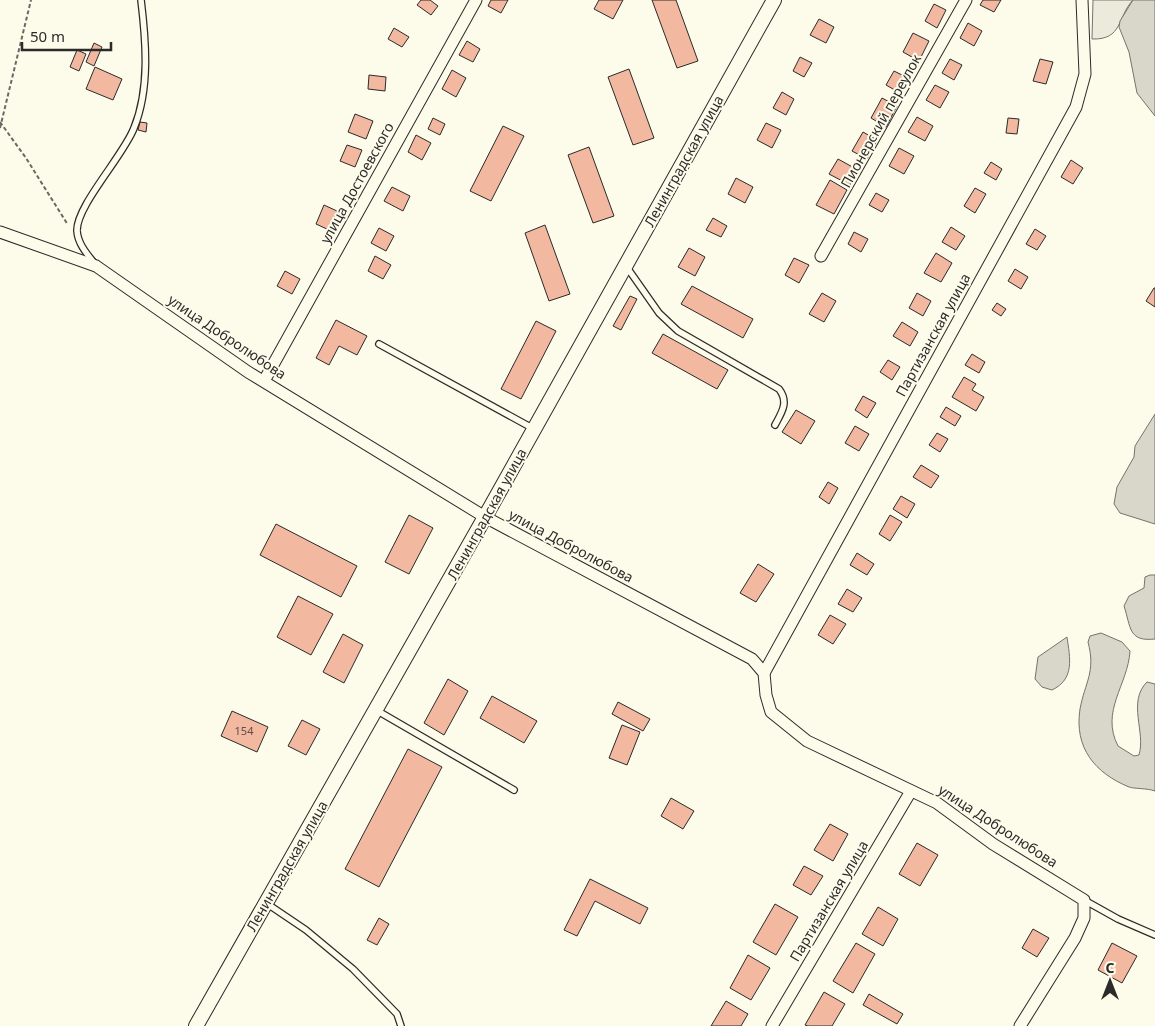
<svg xmlns="http://www.w3.org/2000/svg" width="1155" height="1026" viewBox="0 0 1155 1026" font-family="'Noto Sans',sans-serif">
<style>
.green{fill:#ecebdb;stroke:#74746e}
.water{fill:#d8d7c9;stroke:#74746e}
.building{fill:#f2b8a0;stroke:#2b2b2b}
.lines{fill:none;stroke-linecap:round;stroke-linejoin:round}
.service-casing{stroke:#2b2b2b;stroke-width:8}
.minor-casing{stroke:#2b2b2b;stroke-width:13}
.tertiary-casing{stroke:#2b2b2b;stroke-width:16}
.path{stroke:#6a6964;stroke-width:2;stroke-dasharray:4 2.5;stroke-linecap:butt}
.service{stroke:#fdfbea;stroke-width:5.5}
.minor{stroke:#fdfbea;stroke-width:11}
.tertiary{stroke:#fdfbea;stroke-width:14}
.labels{text-anchor:middle;stroke-width:4;stroke-linejoin:round;paint-order:stroke}
.number-label{font-size:11px;fill:#5d4e48}
.street-label{font-size:14px;fill:#2b2b2b;stroke:#fdfbea}
</style>
<rect width="100%" height="100%" fill="#fdfbea"/>
<path class="green" d="M 1093,0 L 1133,0 C 1117,17 1123,40 1092,39 Z"/>
<g class="water">
<polygon points="1133,0 1155,0 1155,116 1137,93 1129,52 1119,27 1120,21"/>
<polygon points="1155,414 1155,524 1120,513 1114,504 1117,487 1134,457 1135,446"/>
<path d="M 1150,575 L 1155,575 L 1155,639 C 1128,642 1131,627 1124,606 L 1129,596 L 1144,588 L 1145,577 Z"/>
<path d="M 1101,633 L 1122,642 L 1130,651 C 1128,685 1100,711 1118,746 L 1134,756 L 1139,755 C 1146,732 1127,702 1147,682 L 1155,684 L 1155,791 C 1147,788 1135,789 1129,787 C 1095,773 1074,748 1080,709 C 1085,682 1096,672 1088,642 L 1090,636 Z"/>
<path d="M 1067,637 C 1070,658 1075,679 1052,690 L 1042,687 L 1035,679 L 1038,657 Z"/>
</g>
<g class="building">
<polygon points="421,0 430,0 438,6 431,15 417,5"/>
<polygon points="491,0 508,0 501,13 488,6"/>
<polygon points="599,0 623,0 613,19 594,9"/>
<polygon points="652,0 676,0 698,61 677,68"/>
<polygon points="983,0 1001,0 994,12 980,5"/>
<polygon points="934,4 946,10 937,28 925,21"/>
<polygon points="819,19 834,27 826,43 810,35"/>
<polygon points="968,23 982,31 974,46 960,38"/>
<polygon points="394,28 409,37 402,47 388,39"/>
<polygon points="913,33 929,41 919,61 903,52"/>
<polygon points="467,41 480,49 473,62 459,55"/>
<polygon points="94,43 102,47 94,66 86,62"/>
<polygon points="77,50 86,54 79,71 70,67"/>
<polygon points="800,57 812,63 804,77 793,71"/>
<polygon points="950,59 962,65 954,80 942,73"/>
<polygon points="1040,59 1053,62 1046,84 1033,81"/>
<polygon points="95,67 122,79 113,100 86,89"/>
<polygon points="629,69 654,138 633,145 608,77"/>
<polygon points="452,70 466,78 456,97 442,89"/>
<polygon points="894,71 908,78 900,93 886,85"/>
<polygon points="369,75 386,77 385,91 368,89"/>
<polygon points="935,85 949,92 940,108 926,100"/>
<polygon points="782,92 794,99 786,115 773,108"/>
<polygon points="882,98 897,106 886,127 871,118"/>
<polygon points="355,114 373,121 366,139 348,132"/>
<polygon points="917,117 933,126 925,141 908,132"/>
<polygon points="433,118 445,124 440,135 428,129"/>
<polygon points="1008,118 1019,119 1017,134 1006,133"/>
<polygon points="140,122 147,123 146,132 138,130"/>
<polygon points="766,123 781,130 772,148 757,140"/>
<polygon points="503,126 524,136 491,201 470,191"/>
<polygon points="863,132 877,140 867,159 852,151"/>
<polygon points="416,135 431,143 422,160 408,152"/>
<polygon points="347,145 362,150 355,167 340,161"/>
<polygon points="589,147 614,216 593,223 568,155"/>
<polygon points="899,148 914,156 904,174 889,166"/>
<polygon points="838,159 858,170 850,185 829,174"/>
<polygon points="1071,160 1083,168 1073,184 1061,177"/>
<polygon points="991,162 1002,169 996,180 984,173"/>
<polygon points="736,178 753,187 745,203 728,194"/>
<polygon points="830,180 847,190 834,214 816,205"/>
<polygon points="392,187 410,196 403,211 384,201"/>
<polygon points="975,188 986,194 975,213 964,206"/>
<polygon points="876,193 889,200 882,212 869,205"/>
<polygon points="324,205 337,211 329,230 316,224"/>
<polygon points="713,218 727,226 721,237 706,230"/>
<polygon points="545,225 570,294 549,301 525,233"/>
<polygon points="951,227 965,236 956,250 942,242"/>
<polygon points="379,228 394,236 386,251 371,243"/>
<polygon points="1035,229 1046,236 1037,250 1026,244"/>
<polygon points="854,232 868,239 861,252 848,244"/>
<polygon points="689,248 705,257 695,276 678,267"/>
<polygon points="936,253 952,263 941,282 924,273"/>
<polygon points="375,256 391,265 383,279 368,271"/>
<polygon points="794,258 809,265 799,283 785,275"/>
<polygon points="1015,269 1028,277 1021,289 1008,281"/>
<polygon points="285,271 300,279 292,294 277,286"/>
<polygon points="692,286 753,319 743,338 681,304"/>
<polygon points="1154,288 1155,288 1155,307 1146,301"/>
<polygon points="822,293 836,301 824,322 809,314"/>
<polygon points="917,293 931,301 923,316 909,308"/>
<polygon points="630,296 637,299 621,330 613,326"/>
<polygon points="997,303 1006,309 1001,316 992,310"/>
<polygon points="336,320 367,336 357,355 339,346 329,365 316,358"/>
<polygon points="536,321 556,331 521,399 501,389"/>
<polygon points="902,322 918,332 910,346 893,336"/>
<polygon points="663,334 728,370 717,389 652,353"/>
<polygon points="972,354 985,362 979,373 965,365"/>
<polygon points="888,360 900,367 892,380 880,372"/>
<polygon points="964,377 976,384 972,390 984,397 976,411 952,397"/>
<polygon points="863,396 876,403 867,418 855,410"/>
<polygon points="946,407 961,416 955,426 940,417"/>
<polygon points="796,410 815,421 801,444 782,432"/>
<polygon points="855,426 869,434 859,451 845,443"/>
<polygon points="937,433 948,439 940,452 929,445"/>
<polygon points="921,465 939,476 931,488 913,477"/>
<polygon points="828,482 838,488 829,504 819,497"/>
<polygon points="901,496 915,504 907,518 893,509"/>
<polygon points="409,515 433,528 409,574 385,562"/>
<polygon points="890,515 902,522 890,541 879,534"/>
<polygon points="276,524 357,566 341,597 260,555"/>
<polygon points="857,553 874,564 867,575 850,565"/>
<polygon points="758,564 774,574 756,602 740,593"/>
<polygon points="847,589 862,598 853,612 838,604"/>
<polygon points="298,596 333,614 311,655 277,637"/>
<polygon points="830,615 846,624 833,644 818,635"/>
<polygon points="343,634 363,645 344,683 323,672"/>
<polygon points="448,679 468,691 444,735 424,723"/>
<polygon points="492,696 537,721 524,743 480,718"/>
<polygon points="618,702 650,719 643,731 612,714"/>
<polygon points="232,711 268,727 257,752 221,736"/>
<polygon points="302,720 320,729 306,755 288,746"/>
<polygon points="622,725 640,732 627,765 609,758"/>
<polygon points="408,749 442,767 379,887 345,869"/>
<polygon points="671,798 694,811 683,829 661,816"/>
<polygon points="830,824 848,834 833,861 814,850"/>
<polygon points="917,843 938,855 920,886 899,874"/>
<polygon points="804,866 823,876 811,895 793,885"/>
<polygon points="590,879 648,908 640,924 595,901 577,936 564,930"/>
<polygon points="775,904 798,917 776,955 753,942"/>
<polygon points="878,907 898,919 883,946 862,934"/>
<polygon points="379,918 389,924 377,945 367,940"/>
<polygon points="1033,929 1049,938 1037,957 1022,948"/>
<polygon points="856,943 875,954 853,993 833,981"/>
<polygon points="1112,943 1137,956 1122,983 1098,970"/>
<polygon points="748,955 770,968 751,1000 730,988"/>
<polygon points="824,992 845,1004 832,1026 808,1026 805,1025"/>
<polygon points="869,994 903,1014 897,1024 863,1005"/>
<polygon points="726,1001 748,1014 741,1026 711,1026"/>
</g>
<g class="lines">
<defs>
<g id="service">
<path d="M 95,264 C 87,254 78,244 77,231 C 76,206 124,155 134,128 C 150,89 146,41 141,0"/>
<path d="M 626,266 L 659,313 L 678,331 L 779,389 C 789,402 782,412 775,425"/>
<polyline points="379,344 534,429"/>
<polyline points="376,710 514,790"/>
<polyline points="1084,900 1118,919 1155,935"/>
<polyline points="266,903 306,930 353,969 397,1014 401,1026"/>
</g>
<g id="minor">
<polyline points="0,232 96,266 248,372 485,517 752,659 764,673 766,695 771,712 807,741 937,803 993,844 1084,900 1084,918 1075,938 1020,1026"/>
<polyline points="821,256 966,0"/>
<polyline points="264,381 476,0"/>
<polyline points="764,673 1076,107 1085,74 1082,0"/>
<polyline points="772,1026 911,791"/>
</g>
<polyline id="tertiary" points="196,1026 485,517 774,0"/>
</defs>
<use href="#service" class="service-casing"/>
<use href="#minor" class="minor-casing"/>
<use href="#tertiary" class="tertiary-casing"/>
<g class="path">
<polyline points="0,122 26,158 68,225"/>
<polyline points="0,128 31,0"/>
</g>
<use href="#service" class="service"/>
<use href="#minor" class="minor"/>
<use href="#tertiary" class="tertiary"/>
</g>
<g class="labels">
<g class="number-label">
<text x="244" y="735">154</text>
</g>
<g class="street-label">
<text transform="translate(881 121) rotate(-61)" y="5">Пионерский переулок</text>
<text transform="translate(684 161) rotate(-61)" y="5">Ленинградская улица</text>
<text transform="translate(357 183) rotate(-61)" y="5">улица Достоевского</text>
<text transform="translate(933 335) rotate(-61)" y="5">Партизанская улица</text>
<text transform="translate(227 337) rotate(34)" y="5">улица Добролюбова</text>
<text transform="translate(487 514) rotate(-61)" y="5">Ленинградская улица</text>
<text transform="translate(571 546) rotate(28)" y="5">улица Добролюбова</text>
<text transform="translate(998 826) rotate(33)" y="5">улица Добролюбова</text>
<text transform="translate(287 866) rotate(-60)" y="5">Ленинградская улица</text>
<text transform="translate(829 901) rotate(-59)" y="5">Партизанская улица</text>
</g>
</g>
<g transform="translate(1110 981)" stroke="#fdfbea" stroke-width="4" paint-order="stroke">
<path d="M0-4L9 19L0 12L-9 19Z" fill="#2b2b2b"/>
<text y="-8" font-size="14" font-weight="bold" text-anchor="middle" fill="#2b2b2b">С</text>
</g>
<path d="M22 42v8h89v-8" fill="none" stroke="#2b2b2b" stroke-width="2.5"/>
<text x="30" y="42" font-size="15" fill="#2b2b2b" stroke="#fdfbea" stroke-width="4" paint-order="stroke">50 m</text>
</svg>
